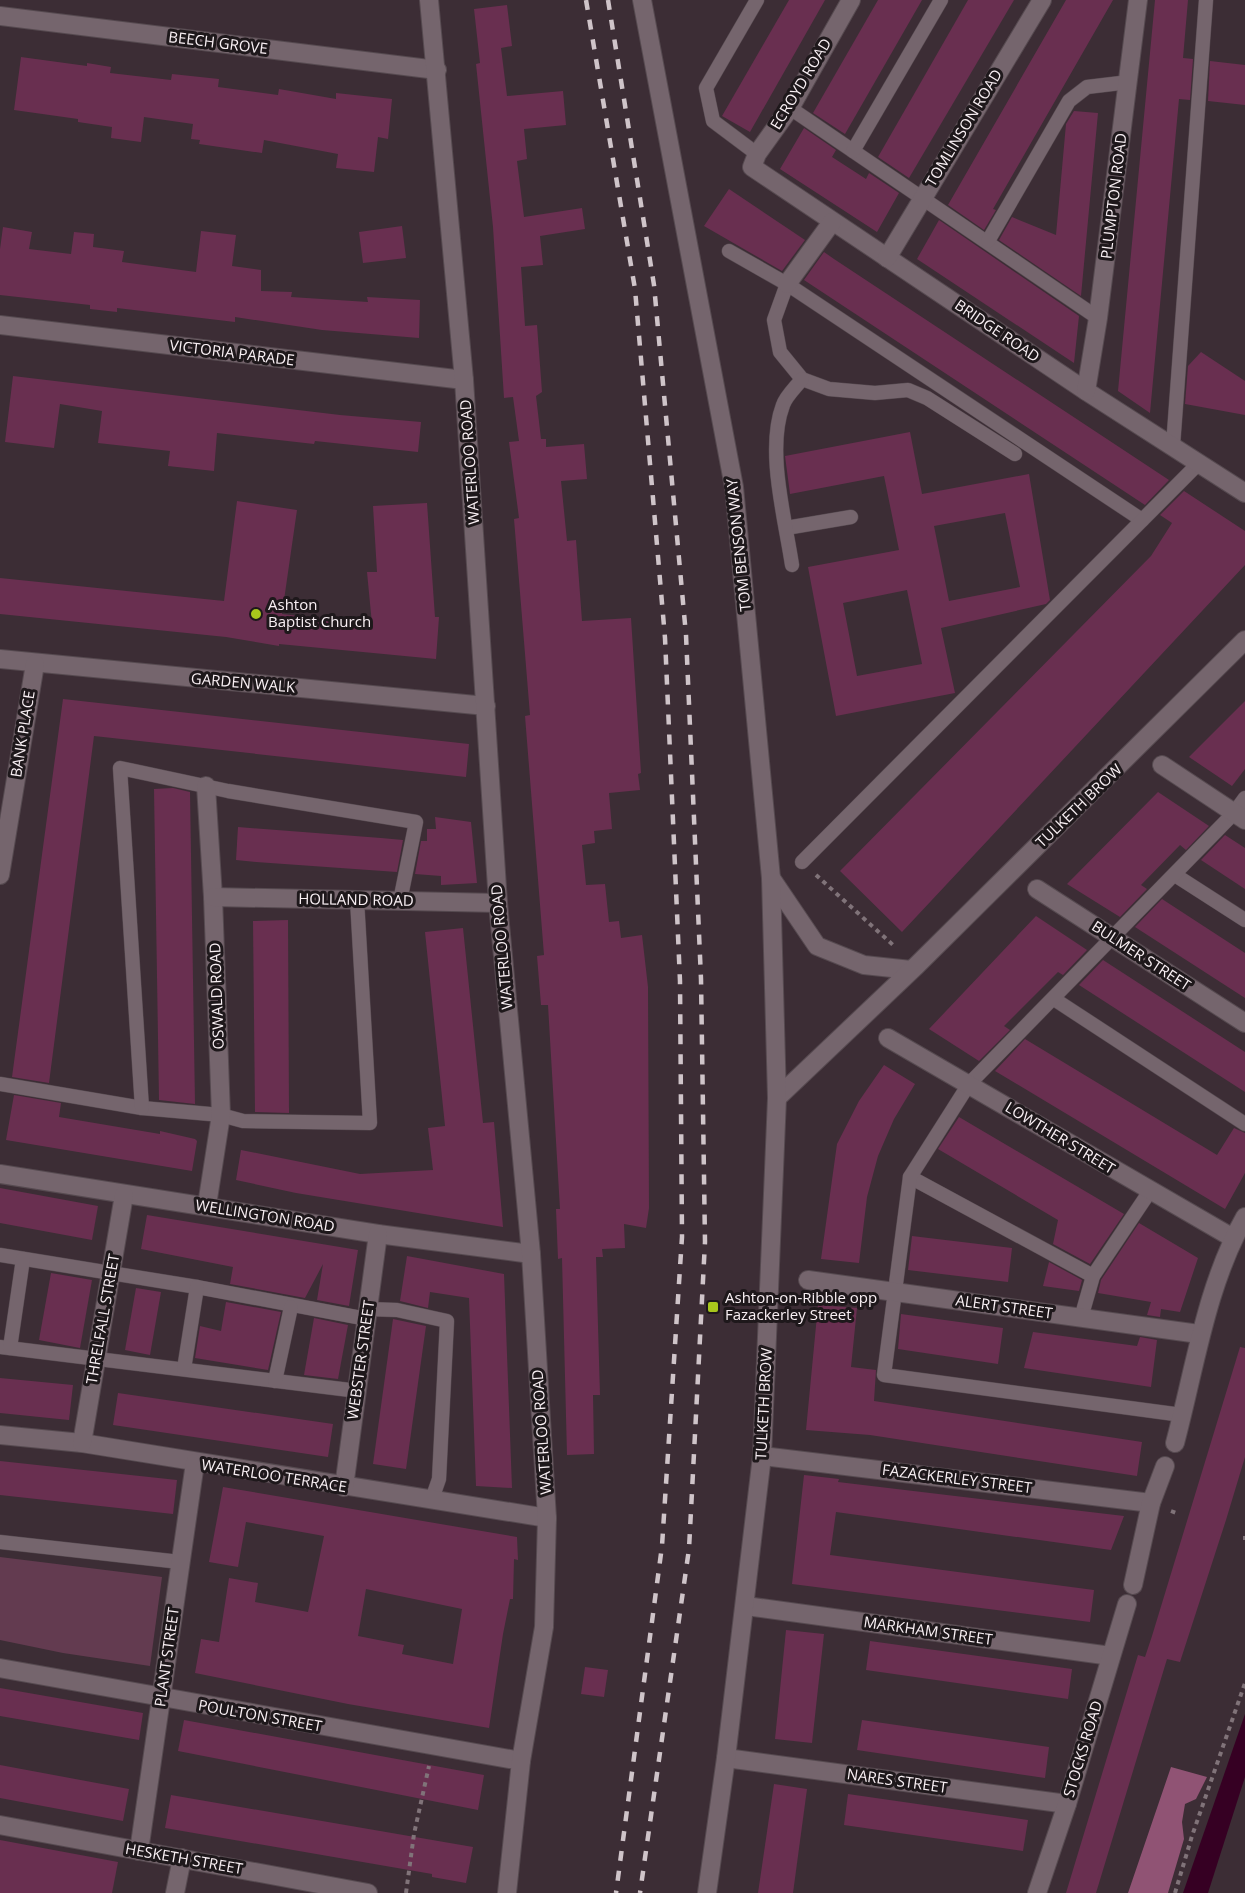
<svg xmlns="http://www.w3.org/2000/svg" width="1245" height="1893" viewBox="0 0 1245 1893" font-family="'Open Sans',sans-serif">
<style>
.green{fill:#633b50}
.forest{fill:#905374}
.water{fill:#360023}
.building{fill:#692f50;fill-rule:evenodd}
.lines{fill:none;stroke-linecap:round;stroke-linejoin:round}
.service-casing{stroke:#564a50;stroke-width:15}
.minor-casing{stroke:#564a50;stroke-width:20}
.tertiary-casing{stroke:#564a50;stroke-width:20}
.secondary-casing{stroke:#564a50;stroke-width:20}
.path{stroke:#807379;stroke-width:4;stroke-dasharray:4.5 4.5;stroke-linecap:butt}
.service{stroke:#75656d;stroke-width:14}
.minor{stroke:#75656d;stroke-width:18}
.tertiary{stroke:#75656d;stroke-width:18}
.secondary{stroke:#75656d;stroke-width:18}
.rail{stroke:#cfc4c9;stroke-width:4.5;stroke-dasharray:10 10;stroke-linecap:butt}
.poi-dot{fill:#a8c71c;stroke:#1e181b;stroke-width:2}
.labels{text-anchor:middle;stroke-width:6;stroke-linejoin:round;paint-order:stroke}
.street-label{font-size:15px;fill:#f9f0f4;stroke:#1e181b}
.poi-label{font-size:15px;fill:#f9f0f4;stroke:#1e181b;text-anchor:start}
</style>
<rect width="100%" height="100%" fill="#3c2d35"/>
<polygon class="green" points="0,1557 162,1577 150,1666 63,1653 0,1640"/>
<polygon class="forest" points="1171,1767 1207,1777 1196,1799 1185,1804 1182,1822 1184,1839 1168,1893 1128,1893"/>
<polygon class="water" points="1245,1714 1245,1777 1208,1893 1183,1893"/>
<g class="building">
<polygon points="789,0 825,0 750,132 722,116"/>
<polygon points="878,0 922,0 845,134 813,113"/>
<polygon points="968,0 1014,0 909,178 878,157"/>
<polygon points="1066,0 1113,0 993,209 996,210 984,230 948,205"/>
<polygon points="1155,0 1188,0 1183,58 1193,59 1190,100 1179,99 1150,413 1118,391"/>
<polygon points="507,5 512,46 501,48 507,96 563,91 566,125 524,129 527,159 517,161 524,217 582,208 585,229 540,236 543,265 521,267 525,326 537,325 542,392 536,396 541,439 546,439 546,447 584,444 587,479 561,481 567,541 576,540 582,621 631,618 641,773 638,774 640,790 609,793 612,829 594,831 595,843 582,845 586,885 605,884 609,922 619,921 621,938 642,935 648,987 649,1208 646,1228 624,1224 625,1248 602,1249 603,1257 596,1257 600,1395 593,1395 594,1454 567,1455 562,1258 558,1259 556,1209 560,1209 548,1005 541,1005 537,956 544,955 525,716 530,715 514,519 519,518 509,442 519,441 513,397 504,398 493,227 476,64 480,63 474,9"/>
<polygon points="21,57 87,66 87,63 111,67 110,73 171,80 172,74 219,79 218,87 278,95 279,89 336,99 336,93 392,99 388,139 378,137 374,172 336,168 338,154 264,140 262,153 199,144 200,140 191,139 193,124 144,117 141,142 111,138 112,127 78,122 78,119 14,110"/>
<polygon points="1210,61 1245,65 1245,105 1208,101"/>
<polygon points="1074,111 1098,113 1081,296 999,240 1012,217 1056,235 1066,124"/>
<polygon points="804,128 836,150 832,157 866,179 869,173 899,193 877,232 780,169"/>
<polygon points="729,189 805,240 782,271 704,226"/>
<polygon points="939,220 1079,316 1074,363 917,259"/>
<polygon points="402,226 406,258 363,263 359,232"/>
<polygon points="3,227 32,232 29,249 71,254 74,232 94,234 93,247 124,251 122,262 196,272 201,231 236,235 232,266 261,270 261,291 292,292 291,297 368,302 367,297 420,300 419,338 322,330 235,317 235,322 117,308 117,312 90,309 90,305 0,295 0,249"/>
<polygon points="824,252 834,259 1169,480 1145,505 804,280"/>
<polygon points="1201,352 1245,381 1245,415 1185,404 1188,366"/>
<polygon points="13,376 340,415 421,422 418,452 315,441 314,444 217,433 214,471 168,466 170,451 98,443 102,411 60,404 54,448 5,442"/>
<path d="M 910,432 L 922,494 L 1029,474 L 1050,600 L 1046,604 L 941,628 L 955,693 L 836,716 L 808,567 L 899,550 L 884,476 L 790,494 L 785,456 ZM 1005,513 L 1020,587 L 949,601 L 934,526 ZM 907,590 L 922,664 L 857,676 L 843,603 Z"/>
<polygon points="1184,491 1245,531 1245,565 902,932 840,871 1151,556 1172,523 1160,515"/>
<polygon points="237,501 297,510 282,614 372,624 367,572 377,572 373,506 427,503 435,617 439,617 436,659 279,644 279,646 226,637 0,614 0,578 224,601"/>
<polygon points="63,699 469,744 466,777 94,736 49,1083 12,1077"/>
<polygon points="1245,701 1245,769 1232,786 1189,757"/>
<polygon points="173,788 190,792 195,1104 159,1100 154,789"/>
<polygon points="1158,792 1209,826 1186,850 1180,845 1141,885 1147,889 1120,917 1067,884"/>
<polygon points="435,817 471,822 477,883 441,885 441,876 415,874 421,841 427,841 427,829 436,829"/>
<polygon points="238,827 381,838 403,840 397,872 256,862 236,860"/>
<polygon points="1225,835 1245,848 1245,889 1201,860"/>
<polygon points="1162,899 1245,953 1245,998 1135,927"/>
<polygon points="1036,916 1087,950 1063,975 1058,972 1004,1026 1010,1030 979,1061 929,1029"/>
<polygon points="288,920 289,1113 255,1112 253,921"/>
<polygon points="463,928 483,1123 494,1122 503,1227 296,1193 236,1180 241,1150 360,1174 433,1170 428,1128 445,1126 425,932"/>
<polygon points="1103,960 1245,1052 1245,1092 1079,985"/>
<polygon points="1025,1039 1217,1155 1234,1128 1245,1133 1245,1173 1225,1209 995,1071"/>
<polygon points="884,1065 915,1084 894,1119 878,1156 867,1197 859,1263 821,1259 837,1144 859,1101"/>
<polygon points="14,1095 61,1103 59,1117 160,1134 160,1131 195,1139 197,1141 192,1171 6,1140"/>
<polygon points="959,1117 1124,1214 1090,1264 1053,1244 1058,1220 938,1149"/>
<polygon points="0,1188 98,1206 92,1240 0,1223"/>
<polygon points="147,1215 358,1250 349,1306 317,1300 323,1264 305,1298 230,1284 233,1267 141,1249"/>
<polygon points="1139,1223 1198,1258 1180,1312 1161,1309 1160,1317 1147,1315 1151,1302 1098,1293 1101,1280"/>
<polygon points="912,1236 1012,1248 1008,1282 908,1270"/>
<polygon points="407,1256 504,1274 512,1488 476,1486 469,1298 430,1292 428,1308 400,1301"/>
<polygon points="1049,1262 1082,1280 1079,1291 1043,1286"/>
<polygon points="51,1273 92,1280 80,1348 39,1340"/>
<polygon points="136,1288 161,1292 150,1355 125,1350"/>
<polygon points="226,1302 281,1312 268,1370 195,1358 200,1326 221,1331"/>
<polygon points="818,1305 857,1308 851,1367 876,1370 874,1401 1142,1442 1137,1476 870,1435 806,1430"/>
<polygon points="901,1314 1003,1328 998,1364 898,1349"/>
<polygon points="314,1318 348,1325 338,1379 304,1375"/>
<polygon points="393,1319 426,1326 406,1469 373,1464"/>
<polygon points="1033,1332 1137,1346 1140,1337 1157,1340 1151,1387 1024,1368"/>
<polygon points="1240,1347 1245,1348 1245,1457 1226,1520 1180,1662 1167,1659 1096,1893 1066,1893 1138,1655 1145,1657 1152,1636"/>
<polygon points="0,1378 73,1385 69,1420 0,1413"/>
<polygon points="118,1393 333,1424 328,1457 113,1425"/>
<polygon points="0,1461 177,1480 173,1514 0,1495"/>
<polygon points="804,1475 839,1479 838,1482 1124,1516 1111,1550 836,1512 830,1555 1094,1590 1090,1622 792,1584"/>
<path d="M 223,1487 L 517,1537 L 518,1560 L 514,1559 L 513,1599 L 510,1599 L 503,1634 L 489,1728 L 348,1704 L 195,1673 L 201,1639 L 219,1642 L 229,1578 L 258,1583 L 255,1602 L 308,1612 L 324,1536 L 246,1522 L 238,1567 L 209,1562 ZM 366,1589 L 462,1609 L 453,1664 L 402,1654 L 404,1645 L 358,1636 Z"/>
<polygon points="786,1630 824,1634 812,1743 775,1739"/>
<polygon points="870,1641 1072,1669 1068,1699 866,1670"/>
<polygon points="585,1667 608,1670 604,1697 581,1694"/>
<polygon points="0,1688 143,1713 139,1740 0,1716"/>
<polygon points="184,1720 484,1775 478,1810 178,1751"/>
<polygon points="862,1720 1049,1747 1045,1778 857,1750"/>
<polygon points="0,1765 129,1789 123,1821 0,1798"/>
<polygon points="774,1784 807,1789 793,1893 758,1893"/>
<polygon points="848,1794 1028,1820 1023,1851 844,1825"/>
<polygon points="171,1795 473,1847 466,1883 432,1877 432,1874 165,1828"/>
<polygon points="0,1840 118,1862 112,1893 0,1893"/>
</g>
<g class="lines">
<defs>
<g id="service">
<polyline points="790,108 1098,318"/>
<polyline points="853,151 941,0"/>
<polyline points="757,154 713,121 706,88 757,0"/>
<polyline points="988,241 1069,101 1087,87 1129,82"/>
<polyline points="729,251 787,284 1142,520"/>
<polyline points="787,284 774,320 780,352 802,379 829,389 875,393 908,390 927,398 1015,454"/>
<polyline points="1173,446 1206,0"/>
<polyline points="786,528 851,517"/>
<path d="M 792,565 C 785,518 766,450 783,405 C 786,396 796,387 802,379"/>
<polyline points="802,862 1199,463"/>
<polyline points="1175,875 1245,920"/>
<polyline points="1054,999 1245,1124"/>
<polyline points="0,1084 142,1108 221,1115 243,1121 370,1123 357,900"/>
<polyline points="142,1108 120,768 228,791 416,822 400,901"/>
<polyline points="910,1177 1093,1276"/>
<polyline points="0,1255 197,1287 367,1319"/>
<polyline points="368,1309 397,1310 447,1321 439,1479 432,1499"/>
<polyline points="1081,1318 1093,1276 1150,1191"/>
<polyline points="0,1347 358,1391"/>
<polyline points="10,1348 23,1259"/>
<polyline points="184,1369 197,1287"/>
<polyline points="275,1381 291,1307"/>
<polyline points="1182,1415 884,1375 910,1177 969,1084 1234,813 1245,798"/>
<polyline points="0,1542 180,1562"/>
</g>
<g id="minor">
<polyline points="851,0 790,108 757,154 752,167 1086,391 1245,493"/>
<polyline points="0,16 437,70"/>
<polyline points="887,258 1042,0"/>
<polyline points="787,284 832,222"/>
<polyline points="0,325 464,380"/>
<polyline points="1086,391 1098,318 1138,0"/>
<polyline points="0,659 486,706"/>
<polyline points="1162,765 1245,820"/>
<polyline points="206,786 213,897 221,1115 207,1205"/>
<polyline points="0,875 35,664"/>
<polyline points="1037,889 1245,1023"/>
<polyline points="213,897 498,903"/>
<polyline points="888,1038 1233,1238"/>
<polyline points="0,1174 378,1234 531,1254"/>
<polyline points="808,1280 1199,1334"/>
<polyline points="0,1435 82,1443 547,1518"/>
<polyline points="82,1443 124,1195"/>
<path d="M 1175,1443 C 1195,1368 1206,1286 1245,1217"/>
<polyline points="762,1456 1151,1503"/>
<polyline points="344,1487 378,1234"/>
<polyline points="1133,1585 1151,1503 1165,1466"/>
<polyline points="746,1606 1111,1656"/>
<polyline points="0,1668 521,1761"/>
<polyline points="726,1758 1067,1804"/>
<polyline points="0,1825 368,1893"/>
<polyline points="139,1851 195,1463"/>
<polyline points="175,1893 182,1858"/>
<polyline points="1037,1893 1067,1804 1127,1604"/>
</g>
<g id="tertiary">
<polyline points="429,0 464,380 498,903 531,1254 547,1518 544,1627 521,1761 507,1893"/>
<polyline points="771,878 817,946 864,965 911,970"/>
<polyline points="777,1098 916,966 1245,640"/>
</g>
<polyline id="secondary" points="642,0 734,487 771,878 777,1098 762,1456 726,1758 707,1893"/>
</defs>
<use href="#service" class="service-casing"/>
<use href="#minor" class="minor-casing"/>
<use href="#tertiary" class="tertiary-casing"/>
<use href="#secondary" class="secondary-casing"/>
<g class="path">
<polyline points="816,875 893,945"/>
<polyline points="1171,1511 1179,1514"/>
<polyline points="1243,1538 1245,1538"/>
<polyline points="406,1893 414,1834 429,1766"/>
<polyline points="1175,1893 1192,1836 1245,1683"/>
</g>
<use href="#service" class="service"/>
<use href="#minor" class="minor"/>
<use href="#tertiary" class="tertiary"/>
<use href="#secondary" class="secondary"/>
<g class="rail">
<polyline points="586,0 635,289 665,638 680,981 682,1237 662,1546 616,1893"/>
<polyline points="608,0 654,285 686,635 701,979 705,1242 689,1549 640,1893"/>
</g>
</g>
<g class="poi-dot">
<circle cx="256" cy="614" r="6"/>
<rect x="707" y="1301" width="12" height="12" rx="3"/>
</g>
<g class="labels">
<g class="street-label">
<text transform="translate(218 43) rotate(7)" y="5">BEECH GROVE</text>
<text transform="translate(801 84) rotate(-59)" y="5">ECROYD ROAD</text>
<text transform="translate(964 128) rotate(-59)" y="5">TOMLINSON ROAD</text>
<text transform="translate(1114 196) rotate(-83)" y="5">PLUMPTON ROAD</text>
<text transform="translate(997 331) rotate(34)" y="5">BRIDGE ROAD</text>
<text transform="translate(232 353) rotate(7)" y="5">VICTORIA PARADE</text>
<text transform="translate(470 462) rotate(-94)" y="5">WATERLOO ROAD</text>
<text transform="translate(739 545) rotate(-96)" y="5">TOM BENSON WAY</text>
<text transform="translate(243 683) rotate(5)" y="5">GARDEN WALK</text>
<text transform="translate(23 734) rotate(-81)" y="5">BANK PLACE</text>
<text transform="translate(1079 806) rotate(-44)" y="5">TULKETH BROW</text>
<text transform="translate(356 900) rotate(1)" y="5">HOLLAND ROAD</text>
<text transform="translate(502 947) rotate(-95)" y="5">WATERLOO ROAD</text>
<text transform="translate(1141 956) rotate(33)" y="5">BULMER STREET</text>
<text transform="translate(217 996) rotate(-92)" y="5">OSWALD ROAD</text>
<text transform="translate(1060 1138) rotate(31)" y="5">LOWTHER STREET</text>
<text transform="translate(265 1216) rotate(9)" y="5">WELLINGTON ROAD</text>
<text transform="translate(1004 1307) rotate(8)" y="5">ALERT STREET</text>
<text transform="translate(103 1319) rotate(-80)" y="5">THRELFALL STREET</text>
<text transform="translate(361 1360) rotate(-82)" y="5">WEBSTER STREET</text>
<text transform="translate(764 1404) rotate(-87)" y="5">TULKETH BROW</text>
<text transform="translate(542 1432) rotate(-94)" y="5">WATERLOO ROAD</text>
<text transform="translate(274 1476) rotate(9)" y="5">WATERLOO TERRACE</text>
<text transform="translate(957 1479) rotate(7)" y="5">FAZACKERLEY STREET</text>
<text transform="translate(928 1631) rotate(8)" y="5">MARKHAM STREET</text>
<text transform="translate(167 1657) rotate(-82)" y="5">PLANT STREET</text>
<text transform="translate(260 1716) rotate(10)" y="5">POULTON STREET</text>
<text transform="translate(1083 1749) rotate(-73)" y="5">STOCKS ROAD</text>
<text transform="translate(897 1781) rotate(8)" y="5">NARES STREET</text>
<text transform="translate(184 1859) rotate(10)" y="5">HESKETH STREET</text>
</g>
<g class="poi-label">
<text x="268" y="610">Ashton<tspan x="268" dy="17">Baptist Church</tspan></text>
<text x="725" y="1303">Ashton-on-Ribble opp<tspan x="725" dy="17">Fazackerley Street</tspan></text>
</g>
</g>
</svg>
